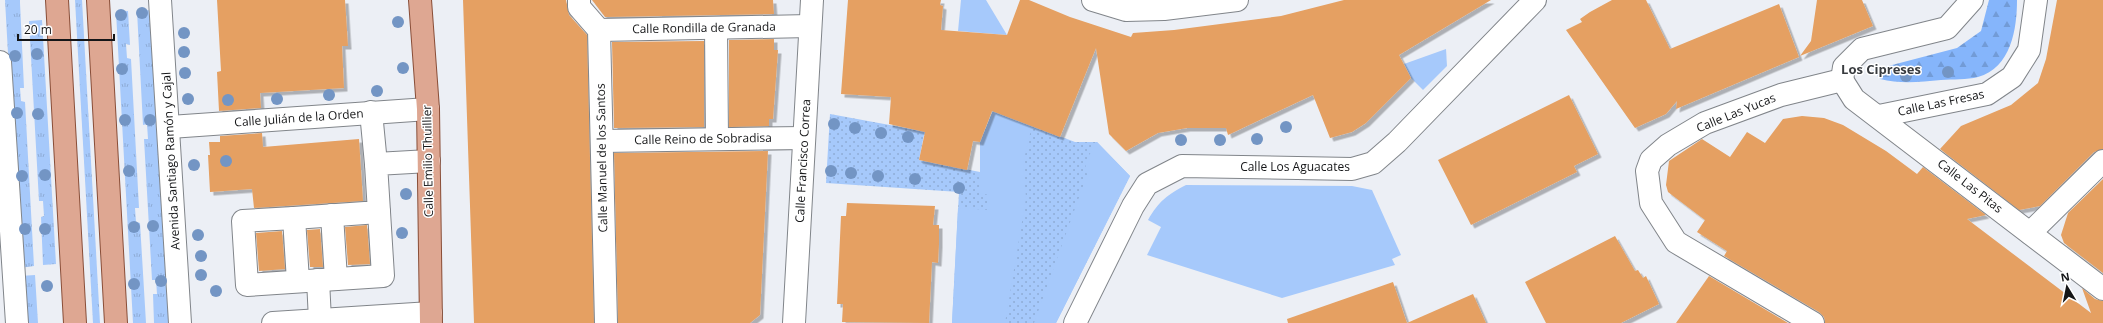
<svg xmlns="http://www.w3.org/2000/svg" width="2103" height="323" viewBox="0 0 2103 323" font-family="'Open Sans',sans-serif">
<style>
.grass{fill:url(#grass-tufts)}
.forest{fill:url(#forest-firs)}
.park{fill:url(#park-dots)}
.garden{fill:#a6c9fb}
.building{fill:#e5a062;filter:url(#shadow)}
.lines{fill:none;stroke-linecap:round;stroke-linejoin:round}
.minor-casing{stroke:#81858a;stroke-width:24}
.major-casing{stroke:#894e38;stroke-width:24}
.minor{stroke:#fff;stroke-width:22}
.major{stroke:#dea792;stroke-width:22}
.tree{fill:#7395c4}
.labels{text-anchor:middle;stroke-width:3;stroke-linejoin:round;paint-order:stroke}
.street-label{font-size:12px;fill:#141517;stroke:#fff}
.neighbourhood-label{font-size:13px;font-weight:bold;fill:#383b3f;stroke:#fff}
</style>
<defs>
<pattern id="grass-tufts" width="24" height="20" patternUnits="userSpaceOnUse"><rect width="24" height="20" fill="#a6c9fb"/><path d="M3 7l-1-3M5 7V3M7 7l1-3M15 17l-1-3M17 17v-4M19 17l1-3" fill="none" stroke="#8eacd6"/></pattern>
<pattern id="forest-firs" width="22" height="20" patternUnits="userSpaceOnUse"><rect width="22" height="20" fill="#85b5fb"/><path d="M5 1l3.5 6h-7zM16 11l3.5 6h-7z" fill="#729bd6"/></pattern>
<pattern id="park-dots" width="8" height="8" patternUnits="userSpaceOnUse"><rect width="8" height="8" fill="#a6c9fb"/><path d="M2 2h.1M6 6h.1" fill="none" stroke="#8eacd6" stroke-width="1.8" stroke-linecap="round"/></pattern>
<filter id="shadow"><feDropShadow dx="3.5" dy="3.5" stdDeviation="0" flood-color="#0004"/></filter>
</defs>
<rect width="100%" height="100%" fill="#eceff5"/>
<g class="grass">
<polygon points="5,0 20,0 20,3 24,88 20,88 21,101 25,102 34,266 20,268"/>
<polygon points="75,0 82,0 100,323 93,323"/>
<polygon points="151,10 169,323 154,323 153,294 157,294 156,280 152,280 144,139 148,139 147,124 143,125 137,11"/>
<polygon points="128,11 130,45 126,44 127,58 131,59 139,208 135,208 136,222 140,223 146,323 133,323 116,12"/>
<polygon points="42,20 56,264 43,265 41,217 44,216 43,201 39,201 29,21"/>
<polygon points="35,275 38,323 23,323 20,276"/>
</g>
<path class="forest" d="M 1989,0 L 2017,0 C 2017,29 2011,68 1978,77 C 1967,80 1953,79 1941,80 C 1920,82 1900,84 1880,79 L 1873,70 L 1957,48 L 1981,31 Z"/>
<polygon class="park" points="993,111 1075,142 1097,142 1130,176 1056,323 952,323 959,192 826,183 830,114 933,133 932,136 924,135 919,160 980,172 980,142"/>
<g class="garden">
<polygon points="961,0 986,0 1007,35 958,31"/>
<polygon points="1446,49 1447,66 1423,90 1411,78 1404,64"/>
<polygon points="993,111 1032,126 1023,163 1026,198 1005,323 952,323 958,208 989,210 989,195 980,193 980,142"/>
<polygon points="1097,142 1130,176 1056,323 1034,323 1087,175 1085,162"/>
<path d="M 1186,185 L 1352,186 L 1372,190 L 1401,255 L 1392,259 L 1395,265 L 1282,298 L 1147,255 L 1161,227 L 1148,220 C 1159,201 1167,195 1186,185 Z"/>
</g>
<g class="building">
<polygon points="217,0 345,0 348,46 342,46 344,88 260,93 261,108 219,111 217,72 221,71"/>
<polygon points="463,0 566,0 569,15 587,35 594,323 474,323"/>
<polygon points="592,0 773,0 774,14 605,17"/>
<polygon points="848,0 941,0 940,5 943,6 941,30 1007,35 1020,0 1029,0 1070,17 1131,37 1133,33 1174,30 1281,16 1344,0 1491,0 1399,55 1411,78 1366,123 1352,132 1330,138 1313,95 1228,135 1226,128 1187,128 1158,133 1126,151 1109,134 1096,48 1060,137 992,111 980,142 973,141 967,170 919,160 925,132 889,124 891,97 841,94"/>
<polygon points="1612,0 1646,0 1670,49 1779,4 1799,57 1676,109 1677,101 1666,114 1635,128 1566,30 1582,22 1580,19 1590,12"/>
<polygon points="1817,0 1862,0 1873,26 1800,56 1811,41"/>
<polygon points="2057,0 2103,0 2103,149 2094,152 2040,206 2019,210 1940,149 1961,126 2011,105 2038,83 2046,59"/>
<polygon points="774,39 774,50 778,50 773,119 769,119 769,126 729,127 729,40"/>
<polygon points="704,41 704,127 614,128 612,42"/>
<polygon points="1569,95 1598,154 1574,166 1577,172 1471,225 1438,160"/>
<polygon points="1802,116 1824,118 1843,125 1886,151 1917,174 1923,167 1986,215 1967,219 2091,313 2082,288 2095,299 2103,301 2103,323 1825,323 1824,317 1819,312 1724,256 1727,251 1697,232 1705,220 1668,192 1666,185 1669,161 1702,139 1730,157 1747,132 1765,143 1783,119"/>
<polygon points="262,133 263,147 359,139 363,201 254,208 252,189 210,192 208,155 210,155 209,142 220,142 220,136"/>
<polygon points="768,151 760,315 750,323 618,323 614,153"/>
<polygon points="2103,179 2103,273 2064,243 2061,235 2068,213"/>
<polygon points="847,203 935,206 933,225 939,225 939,244 938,263 932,262 929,323 842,322 843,304 837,304 841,216 846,216"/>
<polygon points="367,225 370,264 348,265 345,227"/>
<polygon points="320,229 323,267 310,267 307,230"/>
<polygon points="282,231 285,269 259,271 256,233"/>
<polygon points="1615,236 1635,271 1638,270 1643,278 1646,276 1659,304 1621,323 1546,323 1525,282"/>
<polygon points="1709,276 1788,323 1676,323"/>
<polygon points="1393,282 1407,323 1288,323 1287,319"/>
<polygon points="1473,294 1486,323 1407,323"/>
</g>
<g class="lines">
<defs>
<g id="minor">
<polyline points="160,0 180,323"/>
<polyline points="579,0 579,7 599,30 606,323"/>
<polyline points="1093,0 1126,10 1164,9 1237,0"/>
<polyline points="716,28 717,139"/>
<polyline points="599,30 810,26"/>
<polyline points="0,62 17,323"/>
<polyline points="1842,80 1854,99 2103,289"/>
<polyline points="1842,80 1844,67 1862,49 1947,28 1972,0"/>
<polyline points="371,112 376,164"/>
<polyline points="1879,116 1987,94 2012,77 2029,50 2036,0"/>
<polyline points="170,127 428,109"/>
<polyline points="602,141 804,138"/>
<polyline points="332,215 336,279"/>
<polyline points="294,218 243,221 247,285 383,276 379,212"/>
<polyline points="2030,233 2103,161"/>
<polyline points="318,280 320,320"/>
<polyline points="298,281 294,218 379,212 376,164 429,161"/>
<polyline points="273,323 431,313"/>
<polyline points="794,323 812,0"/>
<polyline points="1075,323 1133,206 1147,184 1182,166 1352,169 1373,163 1397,142 1535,0"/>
<polyline points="1813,323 1676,242 1651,203 1647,171 1651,160 1668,145 1705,123 1781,95 1842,80"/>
</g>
<g id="major">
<polyline points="57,0 75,323"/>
<polyline points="98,0 116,323"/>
<polyline points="420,0 428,109 431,323"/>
</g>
</defs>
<use href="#minor" class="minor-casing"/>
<use href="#major" class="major-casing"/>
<use href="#minor" class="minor"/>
<use href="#major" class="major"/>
</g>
<g class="tree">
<circle cx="142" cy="13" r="6"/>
<circle cx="121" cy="15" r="6"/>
<circle cx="398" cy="22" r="6"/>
<circle cx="184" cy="33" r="6"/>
<circle cx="184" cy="52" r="6"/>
<circle cx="37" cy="54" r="6"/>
<circle cx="15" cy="56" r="6"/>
<circle cx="403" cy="68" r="6"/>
<circle cx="122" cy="69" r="6"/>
<circle cx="1948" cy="72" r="6"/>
<circle cx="185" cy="73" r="6"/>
<circle cx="1906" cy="76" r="6"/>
<circle cx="377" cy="91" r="6"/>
<circle cx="329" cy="95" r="6"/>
<circle cx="188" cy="99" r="6"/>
<circle cx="277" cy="99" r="6"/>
<circle cx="228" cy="100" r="6"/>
<circle cx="17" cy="113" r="6"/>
<circle cx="38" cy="114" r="6"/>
<circle cx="125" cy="120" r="6"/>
<circle cx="150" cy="120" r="6"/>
<circle cx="834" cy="124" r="6"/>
<circle cx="1286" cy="127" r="6"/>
<circle cx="855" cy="128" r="6"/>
<circle cx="881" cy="133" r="6"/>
<circle cx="908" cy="137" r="6"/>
<circle cx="1257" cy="139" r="6"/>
<circle cx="1181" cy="140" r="6"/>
<circle cx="1220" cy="140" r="6"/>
<circle cx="226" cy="161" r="6"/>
<circle cx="194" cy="165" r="6"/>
<circle cx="129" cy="171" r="6"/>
<circle cx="831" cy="171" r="6"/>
<circle cx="851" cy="173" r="6"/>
<circle cx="45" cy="175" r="6"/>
<circle cx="22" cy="176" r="6"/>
<circle cx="878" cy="176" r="6"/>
<circle cx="915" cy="179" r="6"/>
<circle cx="959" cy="188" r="6"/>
<circle cx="406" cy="194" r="6"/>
<circle cx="153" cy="226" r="6"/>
<circle cx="134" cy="227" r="6"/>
<circle cx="25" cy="229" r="6"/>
<circle cx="45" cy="229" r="6"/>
<circle cx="402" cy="233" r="6"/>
<circle cx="198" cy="235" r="6"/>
<circle cx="201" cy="256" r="6"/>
<circle cx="201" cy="275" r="6"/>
<circle cx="161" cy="281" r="6"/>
<circle cx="134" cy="284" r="6"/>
<circle cx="47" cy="286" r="6"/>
<circle cx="216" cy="291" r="6"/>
</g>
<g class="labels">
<g class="street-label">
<text transform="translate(704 28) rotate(-1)" y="4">Calle Rondilla de Granada</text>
<text transform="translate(1941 103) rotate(-12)" y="4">Calle Las Fresas</text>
<text transform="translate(1736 113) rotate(-22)" y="4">Calle Las Yucas</text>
<text transform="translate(299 118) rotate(-4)" y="4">Calle Julián de la Orden</text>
<text transform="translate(703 139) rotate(-1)" y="4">Calle Reino de Sobradisa</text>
<text transform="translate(602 158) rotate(-91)" y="4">Calle Manuel de los Santos</text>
<text transform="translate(171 161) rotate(-93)" y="4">Avenida Santiago Ramón y Cajal</text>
<text transform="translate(428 161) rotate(-91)" y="4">Calle Emilio Thuillier</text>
<text transform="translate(803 161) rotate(-87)" y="4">Calle Francisco Correa</text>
<text x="1295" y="171">Calle Los Aguacates</text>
<text transform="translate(1970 186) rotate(38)" y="4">Calle Las Pitas</text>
</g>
<g class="neighbourhood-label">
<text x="1881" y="74">Los Cipreses</text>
</g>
</g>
<g transform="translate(2067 287) rotate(350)" stroke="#ffffff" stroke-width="3" paint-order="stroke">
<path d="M0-3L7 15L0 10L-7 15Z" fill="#141517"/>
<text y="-6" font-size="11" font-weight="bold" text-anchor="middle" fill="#141517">N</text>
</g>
<path d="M18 34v6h96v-6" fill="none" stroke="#141517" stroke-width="2"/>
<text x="24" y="34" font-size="12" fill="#141517" stroke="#ffffff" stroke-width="3" paint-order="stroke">20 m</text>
</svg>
